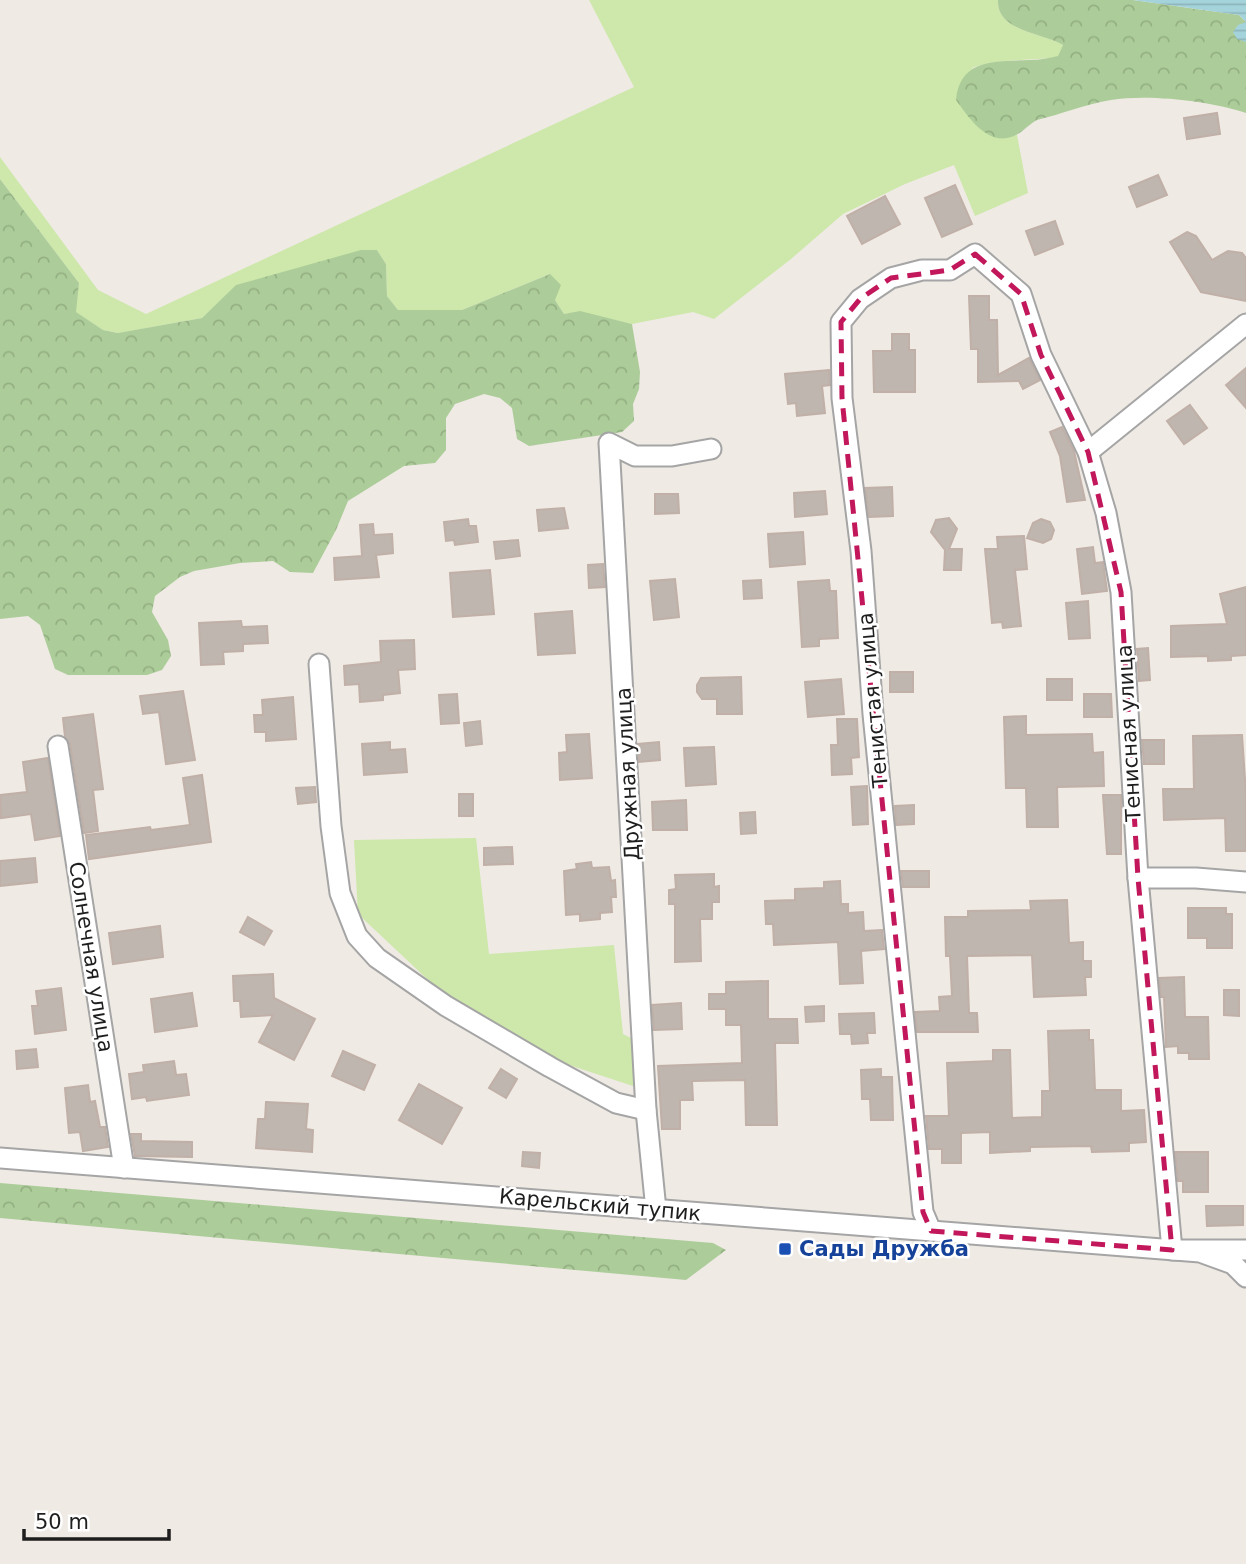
<svg xmlns="http://www.w3.org/2000/svg" width="1246" height="1564" viewBox="0 0 1246 1564" font-family="'DejaVu Sans',sans-serif">
<style>
.grass{fill:#cde8aa}
.forest{fill:url(#forest-crowns)}
.water{fill:url(#water-rules)}
.building{fill:#bfb6b0;stroke:#c0b0a7;stroke-width:2}
.lines{fill:none;stroke-linecap:round;stroke-linejoin:round}
.minor-casing{stroke:#a5a5a5;stroke-width:23}
.minor{stroke:#fff;stroke-width:19}
.marked{fill:none;stroke:#c2185b;stroke-width:5;stroke-dasharray:14 9;stroke-linejoin:round}
.transit-dot{fill:#1a4fb4;stroke:#fff;stroke-width:2.5}
.labels{text-anchor:middle;stroke-width:5;stroke-linejoin:round;paint-order:stroke}
.street-label{font-size:21px;fill:#1e1e1e;stroke:#fff}
.transit-label{font-size:21px;font-weight:bold;fill:#164399;stroke:#fff;text-anchor:start}
</style>
<defs>
<pattern id="forest-crowns" width="20" height="18" patternUnits="userSpaceOnUse" patternTransform="scale(1.75)"><rect width="20" height="18" fill="#accd99"/><path d="M2 6a3 3 0 1 1 6 0M12 15a3 3 0 1 1 6 0" fill="none" stroke="#94b083"/></pattern>
<pattern id="water-rules" width="6" height="5" patternUnits="userSpaceOnUse" patternTransform="scale(1.75)"><rect width="6" height="5" fill="#a5d3dc"/><path d="M0 2.5h6" fill="none" stroke="#8eb5bc"/></pattern>
</defs>
<rect width="100%" height="100%" fill="#efeae4"/>
<g class="grass">
<path d="M 589,0 L 998,0 C 996,31 1043,33 1063,45 L 1058,57 C 1029,61 1000,58 972,68 L 1004,138 L 1017,135 L 1028,193 L 975,216 L 954,165 L 905,184 L 843,214 L 791,259 L 714,319 L 693,312 L 632,324 L 580,312 L 564,314 L 555,300 L 550,274 L 462,310 L 398,310 L 387,296 L 386,264 L 377,250 L 237,285 L 202,318 L 119,333 L 103,330 L 75,312 L 79,283 L 0,179 L 0,157 L 98,290 L 146,314 L 634,87 Z"/>
<polygon points="476,838 489,954 614,945 623,1034 637,1041 639,1088 557,1061 442,993 358,914 354,840"/>
</g>
<g class="forest">
<path d="M 998,0 L 1133,0 L 1239,15 L 1246,22 L 1246,113 C 1210,101 1149,94 1111,100 C 1086,104 1062,114 1037,120 C 1029,124 1022,133 1014,136 C 988,147 969,118 956,100 C 960,57 998,62 1030,60 C 1040,60 1049,58 1058,56 L 1063,45 C 1043,33 996,31 998,0 Z"/>
<polygon points="0,179 79,283 76,312 103,330 118,333 202,318 236,285 361,250 377,250 386,264 387,296 398,310 462,310 550,274 561,285 555,300 564,314 580,311 632,324 640,372 639,389 633,404 634,421 622,432 529,446 517,439 512,408 500,398 484,394 455,404 446,418 446,450 435,463 404,466 348,501 336,530 313,573 290,572 273,561 240,563 194,571 180,577 155,596 152,612 168,640 171,656 162,670 147,675 68,675 55,669 40,625 28,616 0,619"/>
<polygon points="0,1183 713,1243 726,1250 686,1280 0,1218"/>
</g>
<polygon class="water" points="1133,0 1246,0 1246,42 1237,39 1233,32 1238,25 1246,22 1239,15"/>
<g class="building">
<polygon points="1217,113 1220,134 1187,139 1184,118"/>
<polygon points="1158,175 1167,195 1137,207 1129,187"/>
<polygon points="955,185 972,224 942,237 925,198"/>
<polygon points="885,196 900,224 862,244 847,216"/>
<polygon points="1055,221 1063,244 1035,255 1026,231"/>
<polygon points="1187,232 1196,236 1212,260 1228,251 1242,253 1246,258 1246,301 1201,292 1170,242"/>
<polygon points="969,296 989,296 989,320 997,320 998,375 1029,358 1040,380 1023,389 1019,381 978,382 978,349 971,349"/>
<polygon points="892,334 909,334 909,350 915,350 915,392 874,392 873,351 892,351"/>
<polygon points="1246,368 1246,408 1226,385"/>
<polygon points="829,370 830,385 822,386 825,413 797,416 796,403 788,404 785,374"/>
<polygon points="1190,405 1207,428 1184,444 1167,421"/>
<polygon points="1062,427 1074,451 1085,500 1067,502 1060,456 1050,432"/>
<polygon points="892,487 893,516 869,517 865,488"/>
<polygon points="825,491 827,514 795,517 794,493"/>
<polygon points="655,494 678,494 679,513 655,514"/>
<polygon points="564,508 568,528 539,531 537,510"/>
<polygon points="949,518 957,529 949,549 962,549 961,570 944,570 945,550 931,532 936,520"/>
<polygon points="468,519 469,526 476,526 478,542 455,545 454,540 446,541 444,522"/>
<polygon points="1041,519 1050,522 1054,530 1051,539 1043,543 1027,538 1033,523"/>
<polygon points="373,524 374,535 392,534 393,553 376,555 379,577 335,580 334,558 362,556 360,525"/>
<polygon points="803,532 805,564 770,567 768,534"/>
<polygon points="1024,536 1027,569 1015,570 1021,626 1003,628 1002,622 992,623 985,549 998,549 997,537"/>
<polygon points="518,540 520,556 496,559 494,542"/>
<polygon points="1093,547 1095,563 1103,562 1107,591 1082,594 1077,549"/>
<polygon points="603,564 605,587 589,588 588,565"/>
<polygon points="490,570 494,614 453,617 450,573"/>
<polygon points="675,579 679,617 654,620 650,581"/>
<polygon points="761,580 762,598 744,599 743,581"/>
<polygon points="829,580 830,591 836,591 838,638 819,639 819,646 802,647 798,582"/>
<polygon points="1246,587 1246,655 1231,656 1231,660 1208,661 1208,656 1171,657 1171,626 1227,624 1220,594"/>
<polygon points="1088,601 1090,638 1069,639 1066,603"/>
<polygon points="572,611 575,653 538,655 535,614"/>
<polygon points="241,621 242,627 267,626 268,643 243,644 243,651 223,652 224,664 201,665 199,623"/>
<polygon points="414,640 415,669 398,670 400,693 383,695 383,700 360,702 359,684 345,685 344,666 381,662 380,641"/>
<polygon points="1148,648 1150,680 1139,681 1137,649"/>
<rect x="890" y="672" width="23" height="20"/>
<polygon points="741,677 742,714 717,714 717,699 702,699 697,692 697,685 701,678"/>
<polygon points="841,679 844,714 808,717 805,682"/>
<rect x="1047" y="679" width="25" height="21"/>
<polygon points="183,691 195,760 166,764 159,712 143,714 140,696"/>
<polygon points="457,694 459,723 441,724 439,695"/>
<polygon points="1084,694 1111,694 1112,717 1084,717"/>
<polygon points="293,697 296,739 266,741 266,732 255,732 254,715 263,715 262,700"/>
<polygon points="93,714 103,789 93,790 98,831 84,833 70,744 65,737 63,718"/>
<polygon points="1026,716 1026,735 1092,734 1093,753 1103,752 1104,786 1057,787 1058,827 1027,827 1026,788 1006,788 1004,717"/>
<polygon points="837,719 857,719 859,757 851,758 852,774 832,775 831,745 838,745"/>
<polygon points="480,721 482,744 466,746 464,723"/>
<polygon points="589,734 592,778 560,780 559,753 567,752 566,735"/>
<polygon points="1242,735 1246,794 1246,851 1226,851 1225,818 1164,820 1163,789 1194,789 1193,736"/>
<polygon points="1142,740 1164,740 1164,764 1144,764"/>
<polygon points="390,742 390,750 405,749 407,772 364,775 362,744"/>
<polygon points="659,742 660,760 639,762 638,744"/>
<polygon points="714,747 716,784 686,786 684,748"/>
<polygon points="48,758 60,836 35,840 31,814 1,818 0,795 27,792 23,762"/>
<polygon points="202,775 211,842 89,859 86,835 150,827 151,830 190,825 183,778"/>
<polygon points="867,786 868,824 853,825 851,787"/>
<polygon points="315,787 316,802 298,804 296,788"/>
<rect x="459" y="794" width="14" height="22"/>
<polygon points="1103,795 1121,795 1121,854 1107,854"/>
<polygon points="686,800 687,830 653,830 652,802"/>
<polygon points="914,805 914,824 896,825 895,806"/>
<polygon points="755,812 756,833 741,834 740,813"/>
<polygon points="512,847 513,864 484,865 484,848"/>
<polygon points="35,858 37,882 0,886 0,861"/>
<polygon points="591,862 592,868 609,867 611,881 615,880 616,897 611,897 612,912 600,913 600,919 580,921 580,914 566,915 564,871 577,869 576,864"/>
<polygon points="901,871 929,871 929,887 903,887"/>
<polygon points="714,874 714,887 719,886 719,902 712,902 712,919 700,919 701,961 675,962 675,904 669,904 669,890 676,889 675,875"/>
<polygon points="840,881 841,904 848,904 848,913 863,912 864,931 882,930 884,949 861,951 863,983 840,984 838,942 774,945 773,924 766,924 765,901 795,900 795,889 824,888 824,882"/>
<polygon points="1067,900 1069,943 1083,942 1083,961 1091,961 1091,977 1085,977 1086,995 1034,997 1032,955 967,956 969,1013 977,1013 978,1032 917,1032 915,1012 940,1011 939,997 952,996 950,956 946,956 945,917 968,917 968,911 1031,910 1030,901"/>
<polygon points="1188,908 1226,908 1226,914 1232,914 1232,948 1207,948 1207,938 1188,938"/>
<polygon points="248,917 272,931 264,945 240,932"/>
<polygon points="160,926 163,957 113,964 109,933"/>
<polygon points="273,974 274,998 315,1019 294,1060 259,1042 273,1015 241,1017 240,1001 234,1001 233,976"/>
<polygon points="1184,977 1185,1017 1208,1017 1209,1059 1189,1059 1189,1053 1178,1053 1178,1046 1166,1047 1164,997 1161,997 1159,978"/>
<polygon points="768,981 768,1019 797,1019 798,1043 775,1043 777,1125 746,1125 745,1080 692,1081 693,1100 680,1100 680,1129 662,1129 658,1066 742,1063 741,1025 726,1025 726,1009 709,1009 709,994 726,994 726,982"/>
<polygon points="61,988 66,1030 35,1034 32,1006 38,1006 36,991"/>
<polygon points="1224,990 1239,990 1239,1016 1224,1015"/>
<polygon points="192,993 197,1026 155,1032 151,999"/>
<polygon points="681,1003 682,1029 654,1030 652,1005"/>
<polygon points="824,1006 824,1021 806,1022 805,1007"/>
<polygon points="874,1013 875,1033 867,1033 868,1043 852,1044 851,1034 840,1034 839,1014"/>
<polygon points="1089,1030 1089,1040 1093,1040 1095,1090 1121,1090 1121,1111 1144,1110 1146,1142 1129,1143 1129,1151 1092,1152 1091,1146 1030,1147 1030,1151 990,1153 990,1132 961,1133 961,1163 942,1163 942,1149 929,1149 926,1116 949,1116 947,1063 993,1061 993,1050 1010,1050 1012,1118 1042,1117 1042,1091 1050,1091 1048,1031"/>
<polygon points="36,1049 38,1067 17,1069 16,1051"/>
<polygon points="343,1051 375,1065 364,1090 332,1076"/>
<polygon points="174,1061 176,1075 186,1074 189,1095 147,1101 146,1097 132,1099 129,1074 144,1072 143,1065"/>
<polygon points="501,1069 517,1079 506,1098 489,1088"/>
<polygon points="881,1069 881,1077 892,1077 893,1120 871,1120 870,1099 862,1099 861,1070"/>
<polygon points="419,1084 462,1108 442,1144 399,1120"/>
<polygon points="88,1085 90,1102 95,1101 100,1127 105,1127 108,1147 83,1151 80,1132 69,1133 65,1088"/>
<polygon points="266,1102 308,1104 306,1129 313,1130 312,1152 256,1148 258,1119 265,1119"/>
<polygon points="131,1134 141,1134 141,1141 192,1142 192,1157 135,1156"/>
<polygon points="523,1152 540,1153 539,1168 522,1166"/>
<polygon points="1175,1152 1208,1152 1208,1192 1183,1192 1183,1181 1178,1181"/>
<polygon points="1206,1206 1243,1206 1243,1225 1207,1226"/>
</g>
<g class="lines">
<defs>
<g id="minor">
<polyline points="1088,452 1246,324"/>
<polyline points="319,664 331,826 340,893 357,936 377,958 446,1006 550,1067 616,1103 646,1110"/>
<polyline points="58,746 124,1168"/>
<polyline points="1138,878 1196,878 1246,882"/>
<polyline points="0,1158 1200,1252 1233,1264 1246,1277"/>
<polyline points="656,1210 646,1110 609,443 635,456 672,456 711,449"/>
<polyline points="931,1231 923,1212 873,714 861,551 842,398 841,322 860,299 891,278 922,270 950,270 975,254 1021,294 1041,355 1088,452 1106,513 1121,592 1138,878 1172,1250 1246,1250"/>
</g>
</defs>
<use href="#minor" class="minor-casing"/>
<use href="#minor" class="minor"/>
</g>
<path class="marked" d="M 975,254 L 1021,294 L 1041,355 L 1088,452 L 1121,592 L 1138,878 L 1172,1250 L 931,1231 L 923,1212 L 842,398 L 841,322 L 860,299 L 891,278 L 950,270 Z"/>
<rect class="transit-dot" x="778" y="1242" width="14" height="14" rx="3.5"/>
<g class="labels">
<g class="street-label">
<text transform="translate(873 700) rotate(-95)" y="7">Тенистая улица</text>
<text transform="translate(1129 733) rotate(-93)" y="7">Тенисная улица</text>
<text transform="translate(628 774) rotate(-93)" y="7">Дружная улица</text>
<text transform="translate(91 957) rotate(81)" y="7">Солнечная улица</text>
<text transform="translate(600 1205) rotate(5)" y="7">Карельский тупик</text>
</g>
<g class="transit-label">
<text x="799" y="1256">Сады Дружба</text>
</g>
</g>
<path d="M24 1529v10h145v-10" fill="none" stroke="#1e1e1e" stroke-width="3.5"/>
<text x="35" y="1529" font-size="21" fill="#1e1e1e" stroke="#ffffff" stroke-width="5" paint-order="stroke">50 m</text>
</svg>
